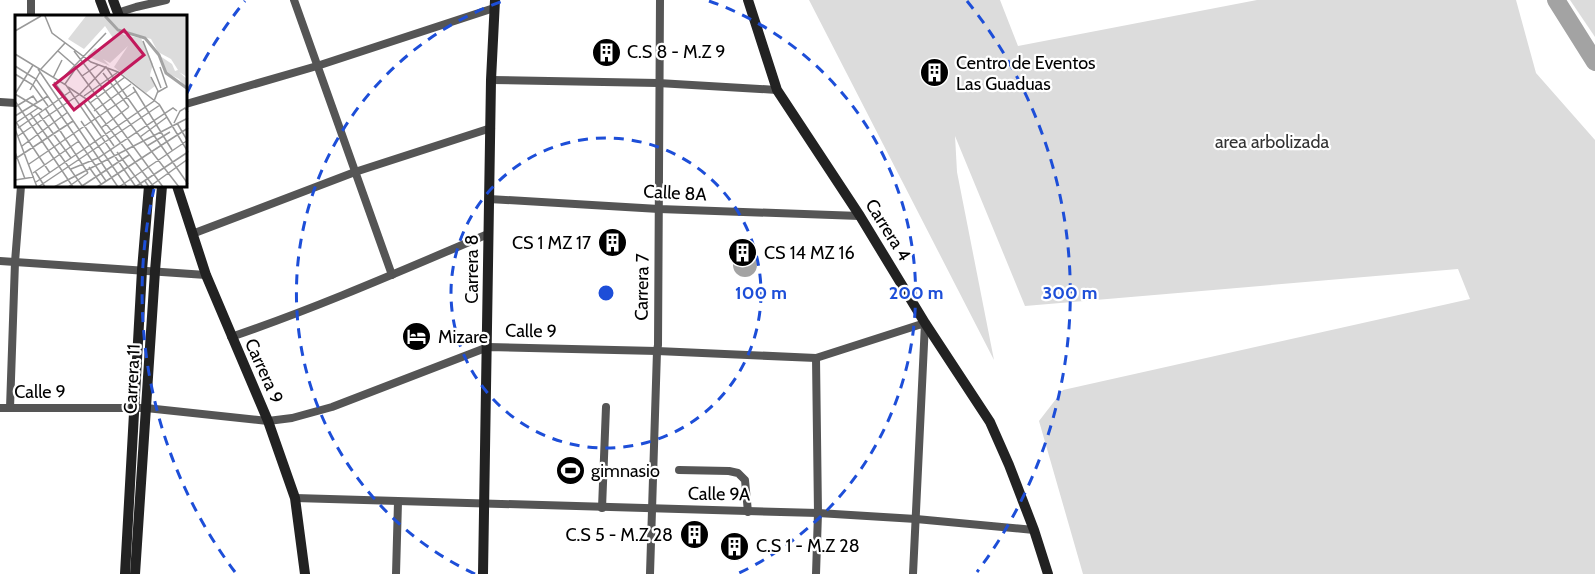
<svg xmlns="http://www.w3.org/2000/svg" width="1595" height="574" viewBox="0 0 1595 574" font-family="Cabin,sans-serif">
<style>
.green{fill:#dcdcdc}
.water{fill:#a3a3a3}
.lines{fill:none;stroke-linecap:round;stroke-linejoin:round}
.river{stroke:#a3a3a3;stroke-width:18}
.street{stroke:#555;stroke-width:8}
.secondary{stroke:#222;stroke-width:10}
.ring{fill:none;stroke:#1d4ed8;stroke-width:3;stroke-dasharray:10 8}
.labels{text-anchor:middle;stroke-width:4.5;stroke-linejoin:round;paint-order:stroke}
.poi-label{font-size:18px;fill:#000;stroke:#fff;text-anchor:start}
.park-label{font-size:18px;fill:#333;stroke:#fff}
.street-label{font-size:18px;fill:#000;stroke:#fff}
.inset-river{fill:none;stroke:#a3a3a3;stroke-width:3}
.inset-road{fill:none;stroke:#999;stroke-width:1.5}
.view{fill:#c2185b;fill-opacity:0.15;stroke:#c2185b;stroke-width:3}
.inset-edge{fill:none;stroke:#000;stroke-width:3}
.centre{fill:#1d4ed8;stroke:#fff;stroke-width:3}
.ring-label{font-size:18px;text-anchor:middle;font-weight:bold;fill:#1d4ed8;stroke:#fff;stroke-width:4.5;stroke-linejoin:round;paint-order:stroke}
</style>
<rect width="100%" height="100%" fill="#fff"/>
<g class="green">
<polygon points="809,0 1000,0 1018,46 1257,0 1516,0 1536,73 1595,140 1595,574 1083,574 1039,421 1063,390 1470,299 1458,269 1025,306 955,136 957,172 994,360"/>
<polygon points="1570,0 1595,0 1595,37"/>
</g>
<circle class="water" cx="745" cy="265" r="12"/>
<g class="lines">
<polyline class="river" points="1556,0 1595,62"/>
<g class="street">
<polyline points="294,0 392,275"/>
<polyline points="117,13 136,7 166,0"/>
<polyline points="31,16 31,0"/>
<polyline points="491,80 658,83 777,90"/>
<polyline points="0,102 16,103"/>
<polyline points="186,104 317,66 494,8"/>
<polyline points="489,199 659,209 860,216"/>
<polyline points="192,234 355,172 491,128"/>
<polyline points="0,261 206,275"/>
<path d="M 231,337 C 319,307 403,270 488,234"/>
<polyline points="816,358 818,513 816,574"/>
<polyline points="0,408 146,408 268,421 292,418 332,407 488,347 657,351 816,358 925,323 913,574"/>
<polyline points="10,408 15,262 21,186"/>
<polyline points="679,470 729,471 738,473 745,480 748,512"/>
<polyline points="295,498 818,513 916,519 1034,530"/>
<polyline points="602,508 606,407"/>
<polyline points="396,574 398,502"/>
<polyline points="650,574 657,351 658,345 660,0"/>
</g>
<g class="secondary">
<polyline points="100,0 106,16"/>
<polyline points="113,0 119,16"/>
<polyline points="748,0 777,90 860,216 925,323 990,422 1009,465 1034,530 1048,574"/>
<polyline points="177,186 206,275 268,421 295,498 305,574"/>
<polyline points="125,574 142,270 149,186"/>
<polyline points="135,574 155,271 162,186"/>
<polyline points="483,574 491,80 495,0"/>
</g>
</g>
<g class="ring">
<circle cx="606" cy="293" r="155"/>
<path d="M475 574A310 310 0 0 1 503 1M709 1A310 310 0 0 1 737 574"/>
<path d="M235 572A464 464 0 0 1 154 189M187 93A464 464 0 0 1 245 1M967 1A464 464 0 0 1 977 572"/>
</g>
<defs>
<symbol id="building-disc" viewBox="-11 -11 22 22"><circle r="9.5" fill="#000" stroke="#fff"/><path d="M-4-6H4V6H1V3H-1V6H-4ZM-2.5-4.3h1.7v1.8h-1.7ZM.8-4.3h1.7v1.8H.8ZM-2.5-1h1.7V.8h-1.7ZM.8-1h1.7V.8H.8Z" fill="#fff"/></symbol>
<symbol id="hotel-disc" viewBox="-11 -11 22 22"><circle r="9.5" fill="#000" stroke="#fff"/><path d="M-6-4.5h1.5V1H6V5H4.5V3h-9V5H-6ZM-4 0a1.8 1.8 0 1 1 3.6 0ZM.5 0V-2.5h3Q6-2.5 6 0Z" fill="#fff"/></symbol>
<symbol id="stadium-disc" viewBox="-11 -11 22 22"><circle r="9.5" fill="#000" stroke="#fff"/><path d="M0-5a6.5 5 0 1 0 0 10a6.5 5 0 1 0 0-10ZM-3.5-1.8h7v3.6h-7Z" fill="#fff"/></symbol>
</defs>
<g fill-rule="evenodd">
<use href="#building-disc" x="590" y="36" width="33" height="33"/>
<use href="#building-disc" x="918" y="56" width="33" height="33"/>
<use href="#building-disc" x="596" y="226" width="33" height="33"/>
<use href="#building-disc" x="726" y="236" width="33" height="33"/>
<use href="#hotel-disc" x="400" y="320" width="33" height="33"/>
<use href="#stadium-disc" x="554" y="454" width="33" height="33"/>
<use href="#building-disc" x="678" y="518" width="33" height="33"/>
<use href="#building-disc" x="718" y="530" width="33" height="33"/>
</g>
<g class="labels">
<g class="poi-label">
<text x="627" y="58">C.S 8 - M.Z 9</text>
<text x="956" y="69">Centro de Eventos<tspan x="956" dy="21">Las Guaduas</tspan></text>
<text x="591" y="249" text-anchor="end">CS 1 MZ 17</text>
<text x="764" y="259">CS 14 MZ 16</text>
<text x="438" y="343">Mizare</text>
<text x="591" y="477">gimnasio</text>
<text x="673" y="541" text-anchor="end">C.S 5 - M.Z 28</text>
<text x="756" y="552">C.S 1 - M.Z 28</text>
</g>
<g class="park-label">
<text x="1272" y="148">area arbolizada</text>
</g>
<g class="street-label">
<text transform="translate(675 193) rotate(3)" y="6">Calle 8A</text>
<text transform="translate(888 230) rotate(58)" y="6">Carrera 4</text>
<text transform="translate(472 269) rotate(-90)" y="6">Carrera 8</text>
<text transform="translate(642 287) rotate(-89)" y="6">Carrera 7</text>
<text transform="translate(531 331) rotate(1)" y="6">Calle 9</text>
<text transform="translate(264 371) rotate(66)" y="6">Carrera 9</text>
<text transform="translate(132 379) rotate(-87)" y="6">Carrera 11</text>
<text x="40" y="398">Calle 9</text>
<text transform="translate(719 494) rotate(1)" y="6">Calle 9A</text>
</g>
</g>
<g transform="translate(15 15)">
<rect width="172" height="172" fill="#fff"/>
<path d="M 71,1 L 88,1 L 109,20 L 126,23 L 138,49 L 135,60 L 140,71 L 131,78 L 99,52 L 113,31 L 95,48 L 88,44 L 95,51 L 72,41 L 80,33 L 86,36 L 98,23 L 90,11 L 69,34 L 53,24 ZM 91,1 L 172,1 L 172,62 L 164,57 L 172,64 L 172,74 L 164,64 L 150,57 L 145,41 L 157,49 L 160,56 L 163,55 L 156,44 L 143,37 L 136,24 L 104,14 Z" fill="#dcdcdc"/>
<path class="inset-river" d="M 90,1 L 103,15 L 130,23 L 144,40 L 151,58 L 173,74"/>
<path class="inset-road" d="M 30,1 L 37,18 L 76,47 L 103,57 L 145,90M 0,16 L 26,1M 128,26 L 146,73M 43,36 L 59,50 L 148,172M 59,36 L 164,172M 0,39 L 51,70 L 121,172M 0,51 L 21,64 L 91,166M 23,54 L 103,172M 26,54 L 50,28M 88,58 L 114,92M 0,59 L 18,70 L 33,91M 67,61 L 83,50M 38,63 L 47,45M 45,66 L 91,18M 39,67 L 54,87M 50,69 L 61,53M 53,72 L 73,85 L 139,172M 118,72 L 157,135M 15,75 L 25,57M 143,77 L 152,72 L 145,52M 0,79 L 18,50M 0,79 L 27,95M 69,81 L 103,57M 0,86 L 58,172M 69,88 L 99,131M 75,88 L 110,62M 144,89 L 173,137M 0,92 L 18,81 L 22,87M 30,93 L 73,158M 79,96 L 116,69M 15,98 L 68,172M 24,99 L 56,143M 0,101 L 33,81M 66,106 L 112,172M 1,107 L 35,158M 2,107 L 23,93M 159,108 L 165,96 L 170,93 L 173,97M 162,108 L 172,125M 3,113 L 56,76M 86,113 L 114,92M 0,114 L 22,172M 3,121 L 65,79 L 91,52 L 173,169M 125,122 L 152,102M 7,131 L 53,97M 132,131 L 155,117M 0,137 L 10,164M 102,137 L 128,172M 0,144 L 58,106M 14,149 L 121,76M 74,152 L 86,169M 56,154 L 83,143 L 158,93 L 162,96M 20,156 L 30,172M 18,158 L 64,126M 0,165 L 19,162M 130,166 L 134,172 L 173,144M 21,167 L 139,86 L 143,76 L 136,62M 67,171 L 114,140M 23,172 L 145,90M 39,172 L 173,103M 53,172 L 73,158M 82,172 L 173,113M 104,172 L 173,125M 120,172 L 173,137"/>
<path class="view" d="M 109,15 L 129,40 L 59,95 L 39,70 Z"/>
<rect width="172" height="172" class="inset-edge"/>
</g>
<circle cx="606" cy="293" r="9" class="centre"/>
<g class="ring-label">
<text x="761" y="299">100 m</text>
<text x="916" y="299">200 m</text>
<text x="1070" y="299">300 m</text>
</g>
</svg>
